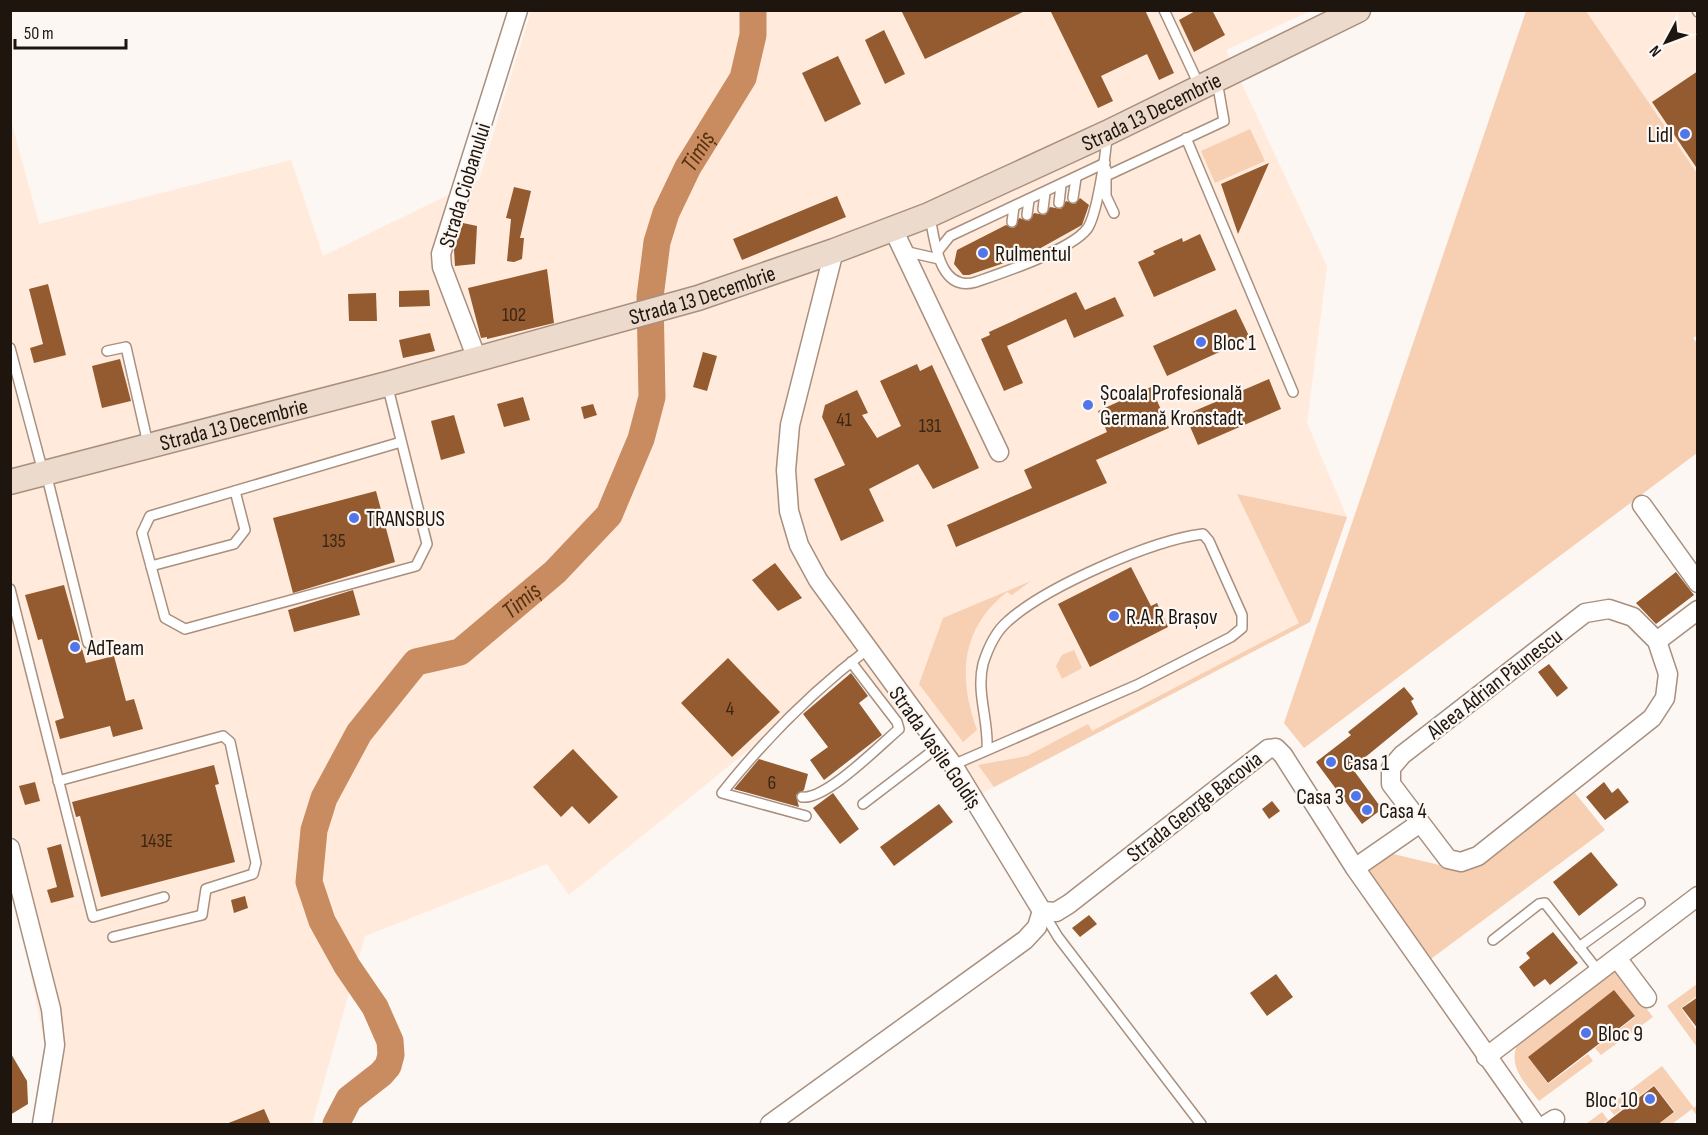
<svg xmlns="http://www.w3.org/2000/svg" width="1708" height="1135" viewBox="0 0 1708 1135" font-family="'Sofia Sans Condensed',sans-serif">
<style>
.built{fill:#ffeadb}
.green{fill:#f7cfb3}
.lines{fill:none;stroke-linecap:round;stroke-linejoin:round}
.river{stroke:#c88c60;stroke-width:27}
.building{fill:#935b2f}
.service-casing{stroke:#a98f7e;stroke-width:12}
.minor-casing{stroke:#a98f7e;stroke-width:21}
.secondary-casing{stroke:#a98f7e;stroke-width:27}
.service{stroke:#fff;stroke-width:9}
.minor{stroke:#fff;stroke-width:18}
.secondary{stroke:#ecdacc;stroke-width:24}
.poi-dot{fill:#5076ea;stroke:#fcf7f3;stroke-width:2}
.labels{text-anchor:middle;stroke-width:4.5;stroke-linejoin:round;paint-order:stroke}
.number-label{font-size:20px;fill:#3b2616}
.street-label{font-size:22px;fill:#1e150e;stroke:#fcf7f3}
.poi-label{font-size:22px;fill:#1e150e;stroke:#fcf7f3;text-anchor:start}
.water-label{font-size:24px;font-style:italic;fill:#58300d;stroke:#fcf7f3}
</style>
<rect width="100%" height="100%" fill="#fcf7f3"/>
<g class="built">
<polygon points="531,11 1310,11 1226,50 1327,266 1307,423 1347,517 1310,622 981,794 882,697 855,664 569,895 547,864 365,936 312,1124 34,1124 45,1046 10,869 10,117 39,224 291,160 323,256 479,180"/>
<polygon points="1586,11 1697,11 1697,173"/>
</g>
<g class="green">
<polygon points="1526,11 1586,11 1697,173 1698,335 1693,338 1698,344 1697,453 1304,748 1284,723"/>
<polygon points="1250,129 1265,161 1215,183 1201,151"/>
<polygon points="1237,494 1347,517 1310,622 994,787 978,765 1027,756 1088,724 1092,731 1299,623"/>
<path d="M 1031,581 L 1012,595 L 1007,592 C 960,629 958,678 977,730 L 963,742 L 919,684 L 943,618 Z"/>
<polygon points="1074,650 1082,668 1062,679 1056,666 1062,655"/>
<polygon points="1575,793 1605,830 1428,961 1363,868 1389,853 1452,868 1476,863"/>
<path d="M 1616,969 L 1653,1017 L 1601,1055 L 1595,1048 L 1635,1017 L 1614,990 L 1528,1057 L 1548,1084 L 1588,1054 L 1593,1061 L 1539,1101 C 1525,1083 1507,1066 1518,1043 Z"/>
<polygon points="1697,984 1697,996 1681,1008 1697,1031 1697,1047 1667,1006"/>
<polygon points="1662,1066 1694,1108 1697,1105 1697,1116 1692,1109 1672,1124 1658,1124 1675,1112 1654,1085 1614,1115 1608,1107"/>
<polygon points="1602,1112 1608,1120 1602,1124 1586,1124"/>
</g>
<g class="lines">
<path class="river" id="s1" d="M 336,1124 L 349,1099 L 381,1074 L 388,1066 L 391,1055 L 390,1041 L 375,1007 L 347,966 L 322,921 L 309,882 L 314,830 L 324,798 L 359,733 L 416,662 L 460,652 L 555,572 L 609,515 L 641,439 L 652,397 L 650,297 L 657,242 L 666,213 L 688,167 L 743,78 L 753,35 L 753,10"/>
</g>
<g class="building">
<polygon points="901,10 1027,10 925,59"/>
<polygon points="1050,10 1145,10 1174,73 1159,80 1147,54 1101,76 1113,101 1098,108"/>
<polygon points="1197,10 1212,10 1225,35 1194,52 1179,20"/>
<polygon points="884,30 905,74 885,84 865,40"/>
<polygon points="838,56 861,104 825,122 802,73"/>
<polygon points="1698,71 1698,170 1652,102"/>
<polygon points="1269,163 1238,234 1221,184"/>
<polygon points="514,187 531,191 520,238 524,238 522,259 514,262 507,261 511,219 506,218"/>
<polygon points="837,196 846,217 742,260 733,239"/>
<polygon points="1080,198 1089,205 1082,225 1030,254 969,275 963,275 954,264 957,250 1006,225 1014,228 1019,218 1029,221 1034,213 1045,215 1050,207 1061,209 1066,201 1075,204"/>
<polygon points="463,223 477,226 475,264 455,266 454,250"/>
<polygon points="1200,234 1216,270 1154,297 1138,262 1155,254 1153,251 1182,238 1183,242"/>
<polygon points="547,269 554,323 487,339 487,337 481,338 468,288"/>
<polygon points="48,284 66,355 34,363 30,348 43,344 29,289"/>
<polygon points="429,290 430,306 399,307 399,291"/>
<polygon points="1076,292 1085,310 1115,297 1124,316 1074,338 1066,319 1007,346 1023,383 1004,391 981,339 990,335 989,332"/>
<polygon points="376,293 377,321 349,321 348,294"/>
<polygon points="1236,309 1250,338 1167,376 1153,346"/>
<polygon points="430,333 435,351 403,358 399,340"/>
<polygon points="703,352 717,356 707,391 693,387"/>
<polygon points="120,359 131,401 102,408 92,366"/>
<polygon points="917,364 920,371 932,365 979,468 933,489 918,464 869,489 884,521 841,541 814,479 845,465 822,417 825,405 857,390 868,413 862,415 877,438 901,426 880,381"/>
<polygon points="1269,379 1281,409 1198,445 1185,415"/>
<polygon points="1151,387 1169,428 1096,460 1107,483 956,547 947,525 1032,488 1024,470 1107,432 1098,411"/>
<polygon points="523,397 530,420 504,427 497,404"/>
<polygon points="593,404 597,415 584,419 581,407"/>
<polygon points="454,415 465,453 441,460 431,421"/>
<polygon points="376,491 395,562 293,593 273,518"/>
<polygon points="775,563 802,598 778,611 752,580"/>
<polygon points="1131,567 1151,606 1157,603 1168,627 1090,667 1058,604"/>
<polygon points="1676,572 1694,595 1656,624 1636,603"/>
<polygon points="64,585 86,663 114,656 126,701 134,699 143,729 113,737 110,726 60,739 55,721 64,718 42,639 38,640 25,595"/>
<polygon points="353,590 360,615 294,632 288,610"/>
<polygon points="728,658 780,712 732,757 681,703"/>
<polygon points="1549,664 1568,688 1557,697 1538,672"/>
<polygon points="851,673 868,696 859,703 882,735 824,780 810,760 828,747 803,714"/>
<polygon points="1404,687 1414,699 1411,701 1418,714 1352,768 1382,809 1362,824 1316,762 1351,735 1348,732"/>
<polygon points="573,749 618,797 589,824 572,806 561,817 533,787"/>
<polygon points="759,759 808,774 804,790 796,795 799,807 734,789"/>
<polygon points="214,765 219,784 215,785 235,862 101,897 80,816 76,817 72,802"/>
<polygon points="35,782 40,801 25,805 19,786"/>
<polygon points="1604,782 1612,793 1618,788 1629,802 1605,820 1586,797"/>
<polygon points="833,793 859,829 840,844 813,808"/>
<polygon points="1272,801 1280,811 1269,819 1262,809"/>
<polygon points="939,804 953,822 894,866 880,847"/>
<polygon points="61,844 74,897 51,903 47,890 57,887 47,848"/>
<polygon points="1591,852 1618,885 1579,916 1553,882"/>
<polygon points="245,896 248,908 234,913 231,900"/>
<polygon points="1089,915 1097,924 1080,937 1072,928"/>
<polygon points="1553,932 1578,963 1550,985 1545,979 1534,987 1519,967 1530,958 1526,953"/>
<polygon points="1276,974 1293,997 1267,1016 1250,993"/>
<polygon points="1614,990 1635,1016 1548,1083 1528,1057"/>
<polygon points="1698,997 1698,1029 1682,1008"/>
<polygon points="10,1052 27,1081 28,1104 10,1115"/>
<polygon points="1654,1086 1674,1112 1657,1125 1603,1125"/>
<polygon points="264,1109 271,1125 227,1125 226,1124"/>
</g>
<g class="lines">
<defs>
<g id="service">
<polyline points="1164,10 1200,87"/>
<polyline points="1697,10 1698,12"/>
<polyline points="1186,138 1293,392"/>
<polyline points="1106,169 1106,176 1224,121 1217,81"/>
<polyline points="1106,176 1106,196 1114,213"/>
<polyline points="1073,198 1076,178"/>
<polyline points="1059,203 1061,185"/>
<polyline points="1043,209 1045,193"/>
<polyline points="1027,215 1029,200"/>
<path d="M 930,217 C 935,242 939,293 976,282 C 1002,273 1071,250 1087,229 C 1097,216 1106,153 1107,135"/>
<polyline points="1012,222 1014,207"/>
<polyline points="904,251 939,259"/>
<polyline points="938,251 950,236 1105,163"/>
<polyline points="10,348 43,472"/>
<polyline points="107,351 126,347 148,444"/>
<polyline points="387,384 427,544 416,566 185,629 165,618 142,533 150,516 401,442"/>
<polyline points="46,473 88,643"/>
<polyline points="151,566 234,544 245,530 235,491"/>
<polyline points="10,589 93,917 164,897"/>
<path d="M 953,765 L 1137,685 L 1231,637 L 1242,628 L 1242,615 L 1209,541 L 1203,534 C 1152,540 1046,587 1008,621 C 995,632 988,648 983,664 C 976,693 989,721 987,750"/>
<polyline points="58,781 223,736 230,742 256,863 253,874 206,889 202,915 113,937"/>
<path d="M 802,797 C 826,800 879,746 899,729 L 897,722 L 851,662"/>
<polyline points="863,804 939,746"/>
<path d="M 806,816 L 722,793 C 764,740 814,690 868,649"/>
<polyline points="1043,912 1058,937 1201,1124"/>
<polyline points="1493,940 1539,904 1545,903 1599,972"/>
<polyline points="1579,947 1640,903"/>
</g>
<g id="minor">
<polyline points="893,229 999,452"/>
<polyline points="834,251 790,425 786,470 789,511 799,545 818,580 953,765 1042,911"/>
<polyline points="477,359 442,267 441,254 518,10"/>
<polyline points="1642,505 1698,583"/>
<polygon points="1609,609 1633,617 1657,641 1668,674 1665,698 1652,718 1478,856 1461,862 1448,859 1391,784 1391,768 1402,755 1585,613"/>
<polyline points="1657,641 1698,610"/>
<polyline points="10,848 51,1009 55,1045 42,1124"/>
<polyline points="1355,868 1420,823"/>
<polyline points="1042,911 1056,912 1069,904 1268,749 1276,748 1283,755 1355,868 1535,1124"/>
<polyline points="1617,958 1647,998"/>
<polyline points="1486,1057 1698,896"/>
<polyline points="770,1124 1025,940 1037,927 1042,911"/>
<polyline points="1547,1124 1555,1119"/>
</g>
<g id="secondary">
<path id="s2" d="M 10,482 L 387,384 L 698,298 L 834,251 L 929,215 L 1107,133 L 1358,10"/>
</g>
</defs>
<use href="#service" class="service-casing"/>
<use href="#minor" class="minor-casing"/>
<use href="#secondary" class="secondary-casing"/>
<use href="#service" class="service"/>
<use href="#minor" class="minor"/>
<use href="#secondary" class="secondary"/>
</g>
<g class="poi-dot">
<circle cx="1685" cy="134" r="6"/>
<circle cx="983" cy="253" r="6"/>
<circle cx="1201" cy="342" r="6"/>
<circle cx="1088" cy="405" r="6"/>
<circle cx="354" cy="518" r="6"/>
<circle cx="1114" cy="616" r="6"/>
<circle cx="75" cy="647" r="6"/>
<circle cx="1331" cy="762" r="6"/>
<circle cx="1356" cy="796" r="6"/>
<circle cx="1367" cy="810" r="6"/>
<circle cx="1586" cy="1033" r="6"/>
<circle cx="1650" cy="1099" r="6"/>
</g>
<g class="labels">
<g class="number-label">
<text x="514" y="321">102</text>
<text x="844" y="426">41</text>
<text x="930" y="432">131</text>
<text x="334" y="547">135</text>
<text x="730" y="715">4</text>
<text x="772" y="789">6</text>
<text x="157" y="847">143E</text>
</g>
<g class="street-label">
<text dy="8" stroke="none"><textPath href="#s2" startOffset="1203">Strada 13 Decembrie</textPath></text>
<text transform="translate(464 185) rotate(-73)" y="8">Strada Ciobanului</text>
<text dy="8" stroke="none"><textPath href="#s2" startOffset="717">Strada 13 Decembrie</textPath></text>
<text dy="8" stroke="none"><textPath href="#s2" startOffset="231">Strada 13 Decembrie</textPath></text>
<text transform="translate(1494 683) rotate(-38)" y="8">Aleea Adrian Păunescu</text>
<text transform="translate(936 747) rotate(55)" y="8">Strada Vasile Goldiș</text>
<text transform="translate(1194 806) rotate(-38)" y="8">Strada George Bacovia</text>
</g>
<g class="poi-label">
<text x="1673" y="142" text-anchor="end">Lidl</text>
<text x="995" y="261">Rulmentul</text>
<text x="1213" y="350">Bloc 1</text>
<text x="1100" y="400">Școala Profesională<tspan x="1100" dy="25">Germană Kronstadt</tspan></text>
<text x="366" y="526">TRANSBUS</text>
<text x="1126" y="624">R.A.R Brașov</text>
<text x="87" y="655">AdTeam</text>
<text x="1343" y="770">Casa 1</text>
<text x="1344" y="804" text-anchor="end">Casa 3</text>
<text x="1379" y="818">Casa 4</text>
<text x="1598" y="1041">Bloc 9</text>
<text x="1638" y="1107" text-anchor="end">Bloc 10</text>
</g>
<g class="water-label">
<text dy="8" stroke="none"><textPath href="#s1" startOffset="1164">Timiș</textPath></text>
<text dy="8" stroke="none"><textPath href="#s1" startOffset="660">Timiș</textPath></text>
</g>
</g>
<rect width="1708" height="1135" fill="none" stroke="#1e150e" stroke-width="24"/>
<g transform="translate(1666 42) rotate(229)" stroke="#fcf7f3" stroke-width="4.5" paint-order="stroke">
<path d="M0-4.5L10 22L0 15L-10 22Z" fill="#1e150e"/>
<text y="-9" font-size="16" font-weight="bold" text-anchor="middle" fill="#1e150e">N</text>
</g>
<path d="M15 39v9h111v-9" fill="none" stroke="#1e150e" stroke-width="3"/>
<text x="24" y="39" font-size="18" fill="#1e150e" stroke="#fcf7f3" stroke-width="4.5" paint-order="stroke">50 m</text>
</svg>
